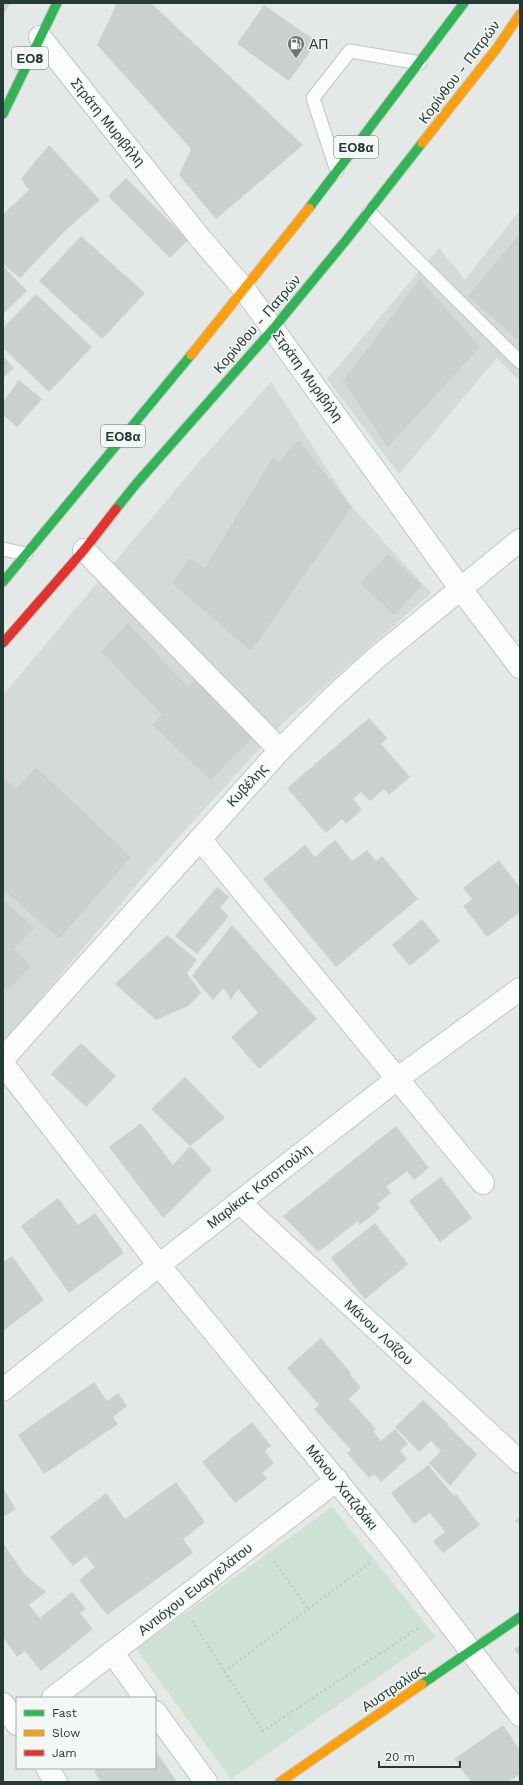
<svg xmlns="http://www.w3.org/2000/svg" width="523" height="1785" viewBox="0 0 523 1785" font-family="'Work Sans',sans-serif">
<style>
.built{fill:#d3dad7}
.green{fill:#cfe0d4}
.building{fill:#cbd0ce}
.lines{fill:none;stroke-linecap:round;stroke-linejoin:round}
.lane-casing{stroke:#c1c6c4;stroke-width:15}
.street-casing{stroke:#c1c6c4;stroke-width:24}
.fast-casing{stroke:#c0c6c4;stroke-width:11}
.slow-casing{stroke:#c0c6c4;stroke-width:11}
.jam-casing{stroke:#c0c6c4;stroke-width:11}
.path{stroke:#c1c9c5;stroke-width:2.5;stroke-dasharray:2 3;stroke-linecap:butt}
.lane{stroke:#fbfcfb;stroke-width:13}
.street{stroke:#fbfcfb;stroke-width:22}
.fast{stroke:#30b455;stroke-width:9}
.slow{stroke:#ff9f0a;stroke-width:9}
.jam{stroke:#e5322d;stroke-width:9}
.labels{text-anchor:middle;stroke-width:3;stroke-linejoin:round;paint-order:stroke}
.shield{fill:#f3f8f5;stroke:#62736e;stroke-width:1}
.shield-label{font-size:13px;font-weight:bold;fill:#243a34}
.poi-label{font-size:14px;fill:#243a34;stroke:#f3f8f5;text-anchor:start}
.street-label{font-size:14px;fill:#243a34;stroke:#f3f8f5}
</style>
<rect width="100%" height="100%" fill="#e4e9e7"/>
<g class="built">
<polygon points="520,210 520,381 497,358 399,474 327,379 439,248 465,280"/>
<polygon points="271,382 352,507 431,593 283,723 149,870 5,1041 3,1040 3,695 198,463"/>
</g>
<polygon class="green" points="332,1507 436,1637 231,1779 136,1649"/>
<g class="building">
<polygon points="3,3 10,3 3,16"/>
<polygon points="117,3 151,3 303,145 216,219 179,175 191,149 97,45"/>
<polygon points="264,5 317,42 289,81 237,44"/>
<polygon points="49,145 100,200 66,230 20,278 3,264 3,214 29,190 21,179"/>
<polygon points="126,178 188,240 170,258 108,196"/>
<polygon points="520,233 520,342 468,296"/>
<polygon points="81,236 145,293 102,339 39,281"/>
<polygon points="3,266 27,291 3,314"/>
<polygon points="420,279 480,347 388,447 343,381"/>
<polygon points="36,294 92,347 49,392 3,348 3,328"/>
<polygon points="3,356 14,368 3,378"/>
<polygon points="19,380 42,399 17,427 3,415 3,402"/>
<polygon points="298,440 352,507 251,651 172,583 190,558 205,568 273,457 278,462"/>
<polygon points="388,554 422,585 394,615 360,583"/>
<polygon points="128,623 188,687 195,680 252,738 211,780 152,725 162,715 101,651"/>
<polygon points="369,718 387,738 381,744 410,777 389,795 384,789 370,801 361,792 353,799 362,810 346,824 342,819 326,833 287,788"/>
<polygon points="36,767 131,857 59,939 3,889 3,777 16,789"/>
<polygon points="335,840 352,861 367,850 376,861 382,856 418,899 336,967 263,879 305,845 315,857"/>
<polygon points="499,860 520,888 520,912 487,937 463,906 472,899 463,888"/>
<polygon points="217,887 229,897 220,908 229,916 197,954 175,936"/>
<polygon points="3,899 34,928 14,949 31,966 8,991 3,986"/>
<polygon points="422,919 440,941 410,966 392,945"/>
<polygon points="232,925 317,1019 259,1069 231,1037 258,1013 238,989 231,1000 224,988 213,1000 192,976"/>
<polygon points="167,935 197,960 187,973 201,993 188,1006 156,1020 115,984"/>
<polygon points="81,1043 116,1076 86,1107 51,1074"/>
<polygon points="185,1077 225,1118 190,1146 151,1109"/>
<polygon points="141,1123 173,1165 190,1146 212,1170 163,1218 109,1147"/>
<polygon points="396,1126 429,1168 414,1180 407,1171 386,1187 391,1193 377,1204 381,1208 360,1225 358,1221 318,1252 283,1216"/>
<polygon points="441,1177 472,1218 440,1242 409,1201"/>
<polygon points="58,1198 78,1225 95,1213 124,1253 69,1293 21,1226"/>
<polygon points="375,1223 408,1264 365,1299 331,1258"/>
<polygon points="12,1256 44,1300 3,1331 3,1262"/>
<polygon points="321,1338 351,1373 350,1375 361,1387 349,1399 376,1429 373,1431 381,1441 395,1429 408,1444 400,1451 407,1459 381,1482 374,1474 369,1478 347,1453 351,1450 314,1409 319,1405 287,1368"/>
<polygon points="94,1382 107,1401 118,1393 127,1406 113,1417 118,1424 44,1474 18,1435"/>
<polygon points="423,1400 448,1424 447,1425 477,1454 450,1486 429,1463 441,1451 431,1441 419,1452 395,1427"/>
<polygon points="252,1422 271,1446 265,1451 274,1463 262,1473 267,1479 235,1503 202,1462"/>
<polygon points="428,1465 454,1496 456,1494 480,1525 443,1553 433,1541 445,1532 430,1513 414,1524 391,1493"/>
<polygon points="176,1482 205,1522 183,1539 193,1553 107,1615 79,1580 95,1567 86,1556 73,1566 50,1537 106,1493 125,1519"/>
<polygon points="3,1488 16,1509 3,1517"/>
<polygon points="520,1516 520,1525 515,1521"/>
<polygon points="3,1543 25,1575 46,1592 29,1605 40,1618 72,1592 86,1609 80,1613 93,1629 41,1671 25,1651 17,1657 3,1637"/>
<polygon points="520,1645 520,1657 514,1649"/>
<polygon points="503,1725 520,1750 520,1774 508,1782 471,1782 454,1759"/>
<polygon points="155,1750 177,1782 101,1782 94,1771 100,1768 155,1768"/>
</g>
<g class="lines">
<defs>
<g id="lane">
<polyline points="337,171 313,98 350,51 420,63"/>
<polyline points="369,212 520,362"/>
<polyline points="3,549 26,554"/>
</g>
<g id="street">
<polyline points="40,37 200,238 244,289 460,588 520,667"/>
<polyline points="84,550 280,750"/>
<polyline points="200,839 483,1183"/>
<polyline points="3,1059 280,750 331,699 375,659 520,540"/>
<polyline points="3,1064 159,1265 391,1547 520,1715"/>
<polyline points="239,1202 520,1462"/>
<polyline points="3,1390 159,1265 397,1079 520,989"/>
<polyline points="112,1652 145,1698"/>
<polyline points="53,1698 337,1480"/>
<polyline points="3,1704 17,1724"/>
<polyline points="155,1712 206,1782"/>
<polyline points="47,1768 56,1782"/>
</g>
<g id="fast">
<polyline points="3,114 57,3"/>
<polyline points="309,208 464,3"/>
<polyline points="116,509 136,484 273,329 347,239 422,143"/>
<polyline points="3,582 191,355"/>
<polyline points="422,1684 520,1617"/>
</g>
<g id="slow">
<polyline points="422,143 497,48 520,14"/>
<polyline points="191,355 309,208"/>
<polyline points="280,1782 422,1684"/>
</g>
<polyline id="jam" points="3,643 84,550 116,509"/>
</defs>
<use href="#lane" class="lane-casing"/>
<use href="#street" class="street-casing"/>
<use href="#fast" class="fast-casing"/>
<use href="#slow" class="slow-casing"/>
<use href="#jam" class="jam-casing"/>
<g class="path">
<polyline points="274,1561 308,1609"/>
<polyline points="192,1621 263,1731 420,1627"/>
<polyline points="224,1672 371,1562"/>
</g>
<use href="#lane" class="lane"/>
<use href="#street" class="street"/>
<use href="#fast" class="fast"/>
<use href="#slow" class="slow"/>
<use href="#jam" class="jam"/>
</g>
<defs>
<symbol id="fuel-pin" viewBox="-11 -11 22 30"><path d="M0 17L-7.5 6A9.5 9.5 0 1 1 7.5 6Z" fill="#677773" stroke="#f3f8f5"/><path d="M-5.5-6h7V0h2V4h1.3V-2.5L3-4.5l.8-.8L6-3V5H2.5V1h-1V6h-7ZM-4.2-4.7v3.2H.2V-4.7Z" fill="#fff"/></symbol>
</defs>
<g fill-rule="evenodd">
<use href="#fuel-pin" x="286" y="34" width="20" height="27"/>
</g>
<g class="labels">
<g class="shield">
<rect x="12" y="47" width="36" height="22" rx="3"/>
<rect x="334" y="136" width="44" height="22" rx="3"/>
<rect x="101" y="425" width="44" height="22" rx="3"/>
</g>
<g class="shield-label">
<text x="30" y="63">ΕΟ8</text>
<text x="356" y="152">ΕΟ8α</text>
<text x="123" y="441">ΕΟ8α</text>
</g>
<g class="poi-label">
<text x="309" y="49">ΑΠ</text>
</g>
<g class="street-label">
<text transform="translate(459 72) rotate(-53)" y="5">Κορίνθου - Πατρών</text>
<text transform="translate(108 122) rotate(51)" y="5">Στράτη Μυριβήλη</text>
<text transform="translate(257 324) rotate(-49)" y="5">Κορίνθου - Πατρών</text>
<text transform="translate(308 376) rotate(54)" y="5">Στράτη Μυριβήλη</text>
<text transform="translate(247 785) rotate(-47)" y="5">Κυβέλης</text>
<text transform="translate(259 1186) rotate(-38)" y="5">Μαρίκας Κοτοπούλη</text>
<text transform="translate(379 1332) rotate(43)" y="5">Μάνου Λοΐζου</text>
<text transform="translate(342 1487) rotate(51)" y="5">Μάνου Χατζιδάκι</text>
<text transform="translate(195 1589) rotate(-38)" y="5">Αντιόχου Ευαγγελάτου</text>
<text transform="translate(393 1688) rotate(-34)" y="5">Αυστραλίας</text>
</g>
</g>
<rect width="523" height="1785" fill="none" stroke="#243a34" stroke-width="8"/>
<rect x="16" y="1697" width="140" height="72" fill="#f3f8f5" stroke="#a0aca8"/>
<rect x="24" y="1710" width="20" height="6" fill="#30b455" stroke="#a0aca8"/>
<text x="52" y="1717" font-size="12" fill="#243a34">Fast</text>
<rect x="24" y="1730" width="20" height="6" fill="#ff9f0a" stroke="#a0aca8"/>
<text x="52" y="1737" font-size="12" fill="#243a34">Slow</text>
<rect x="24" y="1750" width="20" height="6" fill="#e5322d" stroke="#a0aca8"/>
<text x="52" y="1757" font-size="12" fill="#243a34">Jam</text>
<path d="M379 1761v6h81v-6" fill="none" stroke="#243a34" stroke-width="2"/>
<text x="385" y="1761" font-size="12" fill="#243a34" stroke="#f3f8f5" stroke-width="3" paint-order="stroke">20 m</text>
</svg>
